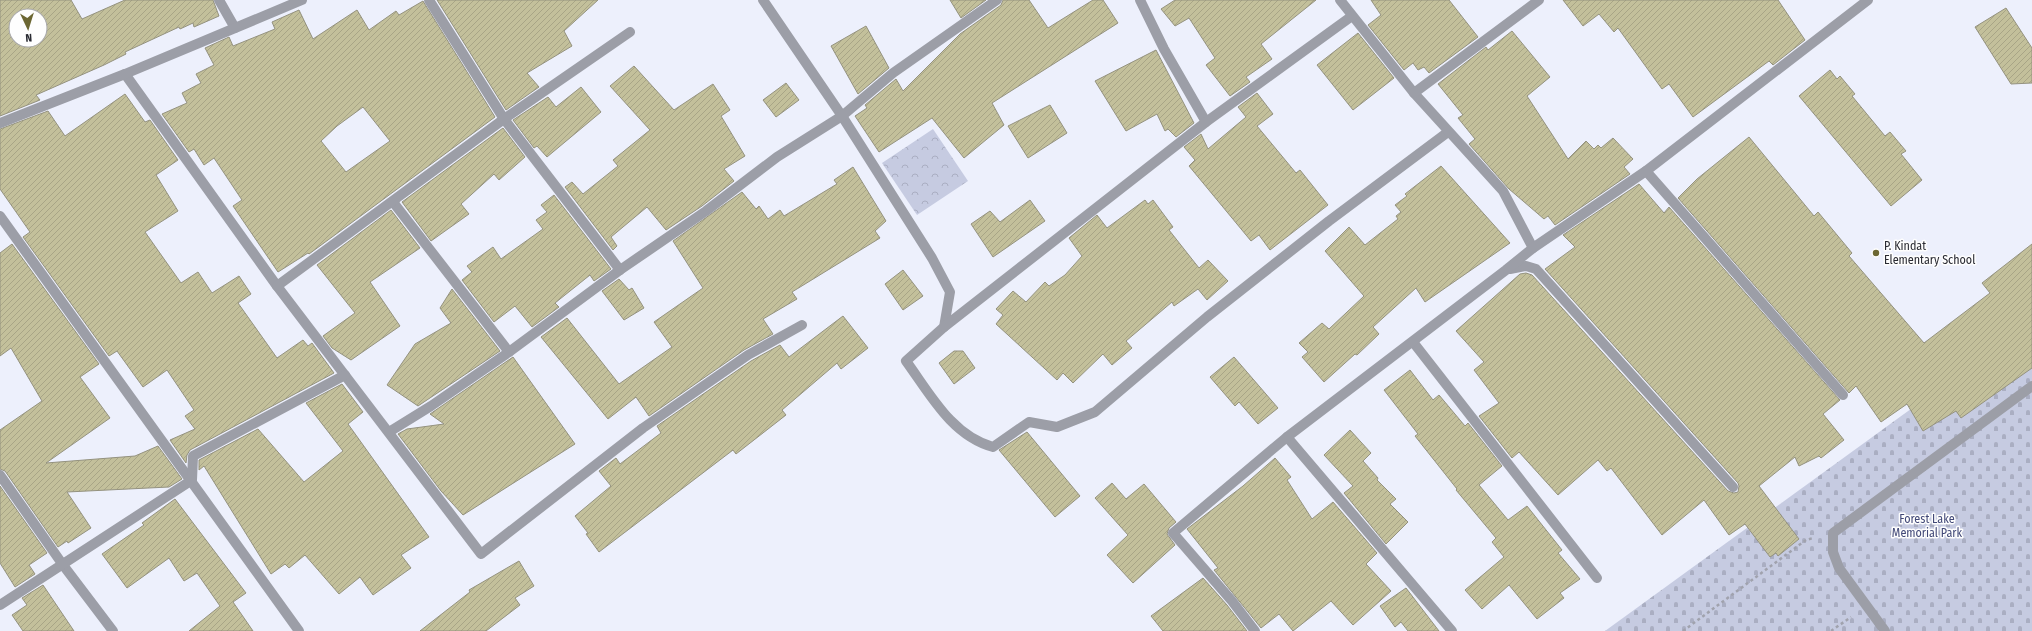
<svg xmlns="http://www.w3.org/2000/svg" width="2032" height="631" viewBox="0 0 2032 631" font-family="'Fira Sans Condensed',sans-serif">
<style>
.cemetery{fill:url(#cemetery-stones)}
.park{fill:url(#park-crowns)}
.building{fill:url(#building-hatch);stroke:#94927f;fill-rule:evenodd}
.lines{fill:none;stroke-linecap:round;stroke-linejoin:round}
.path{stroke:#a0a2ad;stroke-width:2.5;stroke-dasharray:3 3;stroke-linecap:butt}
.service{stroke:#9c9ea7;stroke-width:10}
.minor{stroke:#9c9ea7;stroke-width:10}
.poi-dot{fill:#6c6733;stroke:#fefefe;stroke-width:1.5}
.labels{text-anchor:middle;stroke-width:3;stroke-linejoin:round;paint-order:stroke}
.poi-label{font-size:12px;fill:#292a32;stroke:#fefefe;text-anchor:start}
.park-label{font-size:12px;fill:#414877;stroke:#fefefe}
</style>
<defs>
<pattern id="cemetery-stones" width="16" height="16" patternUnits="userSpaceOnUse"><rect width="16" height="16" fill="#c6cbe1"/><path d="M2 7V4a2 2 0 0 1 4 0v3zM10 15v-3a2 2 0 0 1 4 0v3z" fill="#aaaec2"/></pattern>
<pattern id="park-crowns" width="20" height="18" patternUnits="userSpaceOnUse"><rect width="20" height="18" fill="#c6cbe1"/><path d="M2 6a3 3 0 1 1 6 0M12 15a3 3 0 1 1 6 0" fill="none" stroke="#aaaec2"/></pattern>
<pattern id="building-hatch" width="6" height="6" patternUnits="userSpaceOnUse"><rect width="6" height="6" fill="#c3c09b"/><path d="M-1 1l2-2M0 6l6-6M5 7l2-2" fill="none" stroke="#a8a586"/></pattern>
</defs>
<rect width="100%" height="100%" fill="#edf0fc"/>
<polygon class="cemetery" points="2032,321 2032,631 1605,631"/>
<polygon class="park" points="933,129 968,181 917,215 882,163"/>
<g class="building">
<path d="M 0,0 L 71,0 L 82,19 L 125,0 L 213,0 L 219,16 L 194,27 L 193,23 L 180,29 L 179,27 L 125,52 L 126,54 L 104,65 L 36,95 L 40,100 L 0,116 ZM 16,16 L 40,16 L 40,40 L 16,40 Z"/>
<polygon points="437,0 598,0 564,31 572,46 527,73 539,87 506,110"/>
<polygon points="950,0 986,0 961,18"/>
<polygon points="1003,0 1029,0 1048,28 1093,0 1103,0 1118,23 992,103 1004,125 964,158 932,118 879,152 855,116 867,108 865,105 896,79 903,91 960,34 1001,5"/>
<polygon points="1175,0 1316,0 1261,44 1272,59 1246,77 1250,82 1230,96 1206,65 1215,58 1189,18 1175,26 1161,9"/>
<polygon points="1371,0 1449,0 1478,37 1429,73 1424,67 1418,70 1413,63 1404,70 1368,25 1381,15"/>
<polygon points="1563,0 1778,0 1805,40 1773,65 1769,61 1693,117 1669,84 1662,89 1618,28 1614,32 1599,14 1583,26"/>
<path d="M 423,1 L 495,117 L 309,254 L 308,253 L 278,272 L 233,206 L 242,200 L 214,158 L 204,165 L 194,149 L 189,152 L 162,114 L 187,103 L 182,93 L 201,83 L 196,74 L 214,65 L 205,48 L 229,37 L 233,46 L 275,29 L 272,22 L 299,10 L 313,39 L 357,10 L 369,30 L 396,11 L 399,15 ZM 363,107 L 390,141 L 346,172 L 321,141 L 337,126 Z"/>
<polygon points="2006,8 2032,48 2032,83 2011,84 1975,27"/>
<polygon points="866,26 889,68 858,94 831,46"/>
<polygon points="1512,31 1550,77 1527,96 1568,159 1586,141 1594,149 1598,145 1601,148 1613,138 1633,159 1624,167 1630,174 1555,225 1548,216 1544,219 1509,189 1469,144 1475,139 1458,118 1463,115 1438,84 1486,47 1488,50"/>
<polygon points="1358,33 1394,78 1353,110 1317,65"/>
<polygon points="1156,50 1194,123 1176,137 1168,129 1165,131 1157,114 1126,131 1095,81"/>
<polygon points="634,66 674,110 713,84 730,110 721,116 745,156 724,169 734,181 702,206 666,230 647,207 611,237 617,246 613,250 565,187 572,182 583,194 618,166 613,160 650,130 610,86"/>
<polygon points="1830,70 1837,79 1840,76 1855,94 1852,96 1885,136 1890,132 1906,151 1901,154 1922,180 1891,206 1799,96"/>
<polygon points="786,83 799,100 776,117 763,100"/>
<polygon points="581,87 601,112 547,157 537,146 534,148 513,120 548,97 556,107"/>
<polygon points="1257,93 1273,114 1257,126 1296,173 1300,170 1328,205 1270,250 1259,235 1251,241 1189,166 1195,160 1184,147 1201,134 1208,149 1246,117 1238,107"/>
<polygon points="125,94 145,122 150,120 178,160 156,175 178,211 145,232 181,283 198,272 212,293 239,276 251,294 238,303 277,358 303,340 308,346 312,343 334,373 190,450 187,455 186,463 170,440 195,429 185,416 194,410 167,370 143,387 117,351 109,356 23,237 30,232 0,189 0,129 48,111 65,136"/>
<polygon points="1050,105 1067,133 1028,158 1008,126"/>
<polygon points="503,128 525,157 499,180 494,174 461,204 469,214 431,241 402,202"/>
<polygon points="1749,137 1814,216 1818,212 1852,253 1849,256 1924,343 1990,293 1982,283 2032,244 2032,368 1961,418 1956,411 1923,431 1907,404 1881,422 1856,386 1849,393 1678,198 1697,179"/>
<polygon points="1441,166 1510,243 1425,302 1416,288 1373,327 1379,334 1357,355 1355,354 1324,382 1302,357 1308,352 1299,343 1322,323 1329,329 1364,296 1325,251 1349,227 1365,245 1398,219 1396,216 1401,212 1395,205 1407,196 1405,194"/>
<polygon points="853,167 886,221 875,231 880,238 792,292 797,299 763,319 773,334 744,350 649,416 636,397 608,419 541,337 567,318 619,384 672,347 654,322 703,288 673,241 742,192 756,209 759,206 768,219 780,210 784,216 837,184 834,180"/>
<polygon points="1639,184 1664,213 1669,207 1840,400 1823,414 1844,440 1821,458 1819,456 1799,466 1795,457 1759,486 1799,539 1778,556 1776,553 1770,557 1745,524 1729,535 1704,500 1662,535 1611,468 1607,471 1598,460 1558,495 1519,452 1512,458 1479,416 1499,403 1474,370 1484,362 1456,331 1520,274 1526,273 1532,275 1728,491 1734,493 1738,492 1739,486 1738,483 1545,269 1575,247 1563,235"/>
<polygon points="554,195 611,269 594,281 590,275 555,303 559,307 532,327 515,306 494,322 462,280 472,272 467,266 493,247 501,259 543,229 536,220 547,212 541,205"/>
<polygon points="1030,200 1045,221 993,257 971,224 990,211 1000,222"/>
<polygon points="1145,200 1148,204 1153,200 1173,227 1169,230 1199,268 1208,260 1228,281 1207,300 1198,289 1174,306 1172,302 1126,341 1132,348 1112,365 1103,354 1073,383 1063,373 1057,380 996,324 1003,315 996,309 1013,291 1026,302 1045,282 1049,286 1065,275 1082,256 1069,238 1097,215 1107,228"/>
<polygon points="391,210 420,248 370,282 400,326 351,360 332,348 323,336 355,313 317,265"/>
<polygon points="12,244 99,364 80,377 110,418 46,463 135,456 158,446 182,479 169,487 67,492 91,528 68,543 67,541 58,547 5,471 0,469 0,430 42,401 11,348 0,356 0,253"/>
<polygon points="903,270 923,296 903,310 885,284"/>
<polygon points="619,279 629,290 632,288 644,308 624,320 602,291"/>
<polygon points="452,289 500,351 418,406 387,385 415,344 451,323 440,308"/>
<polygon points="843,316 868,348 841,369 837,363 782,410 786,415 736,454 733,450 599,552 586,534 588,533 575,516 611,486 599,471 616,458 620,464 661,433 657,426 751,361 780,345 789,357"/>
<polygon points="954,351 963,351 975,368 954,384 939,363"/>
<polygon points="513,357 575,444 463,515 441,491 398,434 407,429 444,424 430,414"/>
<polygon points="1234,357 1278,408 1258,424 1239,402 1235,406 1210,377"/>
<polygon points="1410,370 1433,400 1439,395 1465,426 1468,423 1502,466 1479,485 1508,520 1527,506 1562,550 1558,553 1580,579 1560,593 1564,598 1537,619 1509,585 1482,609 1465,590 1504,557 1492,542 1496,538 1456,490 1457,489 1415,436 1418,434 1384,390"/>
<polygon points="342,384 363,412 348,424 429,537 401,555 411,568 373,595 360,577 339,594 305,555 289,568 285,564 271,574 204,466 199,470 199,460 258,429 304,482 343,451 306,403"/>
<polygon points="1350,430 1371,453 1363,461 1378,478 1377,480 1396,499 1390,504 1408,522 1386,544 1344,493 1353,486 1324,455"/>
<polygon points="1027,432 1080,496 1055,517 999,450"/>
<polygon points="1275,458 1291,477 1287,480 1312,519 1333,502 1377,553 1366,564 1391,591 1353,625 1331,601 1293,631 1279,614 1261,628 1214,570 1218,568 1187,529 1243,486"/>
<polygon points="1112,483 1126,499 1144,484 1176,522 1169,528 1167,534 1175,545 1133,583 1107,555 1128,535 1095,498"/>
<polygon points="0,486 47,553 29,565 35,574 15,587 0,563"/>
<polygon points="175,499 246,593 233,602 253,631 189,631 220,606 197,573 184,581 169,558 127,588 102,554 144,525 142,523"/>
<polygon points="519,561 534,586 515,598 520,605 486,631 420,631 470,592 469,590"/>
<polygon points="1203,578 1227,605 1247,631 1163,631 1151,616"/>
<polygon points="43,585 74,631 23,631 12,615 27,605 22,598"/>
<polygon points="1406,588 1439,631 1408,631 1401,622 1395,627 1380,606"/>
</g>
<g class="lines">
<g class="path">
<polyline points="1683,631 1806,540 1813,538"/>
<polyline points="1831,631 1851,617"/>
</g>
<polyline class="service" points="1885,631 1839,568 1833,552 1833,533 2032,386"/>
<g class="minor">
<polyline points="219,0 235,28"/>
<polyline points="429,0 504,119 620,270"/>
<path d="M 763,0 L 842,116 L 932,258 L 950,292 L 944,327 L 906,361 C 930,394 952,436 993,447 L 1029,422 L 1057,427 L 1095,412 L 1207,317 L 1329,221 L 1448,132"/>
<polyline points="1140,0 1164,49 1206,122"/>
<polyline points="1340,0 1414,93 1503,191 1533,248"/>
<polyline points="125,74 277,286 481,554 643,428 748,355 802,325"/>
<polyline points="1414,93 1539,0"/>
<polyline points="0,123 125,74 302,0"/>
<polyline points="1646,171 1843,395"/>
<polyline points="393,202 509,352"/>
<polyline points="0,216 299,631"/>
<polyline points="1510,269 1526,266 1536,269 1733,487"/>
<polyline points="277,286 504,119 630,32"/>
<polyline points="944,327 1206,122 1352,16"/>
<polyline points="1413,342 1597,578"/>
<polyline points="389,432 431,406 509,352 620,270 706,211 777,157 842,116 893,73 997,0"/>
<polyline points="1287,437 1452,631"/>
<polyline points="0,475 63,565 113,631"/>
<polyline points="0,605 192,480 193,456 345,375"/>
<polyline points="1255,631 1232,601 1173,533 1287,437 1506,270 1533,248 1646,171 1868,0"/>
</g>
</g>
<circle class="poi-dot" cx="1876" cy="253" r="4"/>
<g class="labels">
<g class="poi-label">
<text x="1884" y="250">P. Kindat<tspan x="1884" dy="14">Elementary School</tspan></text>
</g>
<g class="park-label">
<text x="1927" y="523">Forest Lake<tspan x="1927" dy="14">Memorial Park</tspan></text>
</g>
</g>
<g transform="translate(28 28) rotate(176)"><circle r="19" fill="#fefefe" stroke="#a9a9ac"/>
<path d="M0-3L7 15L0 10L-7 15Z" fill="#6c6733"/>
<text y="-6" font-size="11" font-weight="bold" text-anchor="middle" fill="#292a32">N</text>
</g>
</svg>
